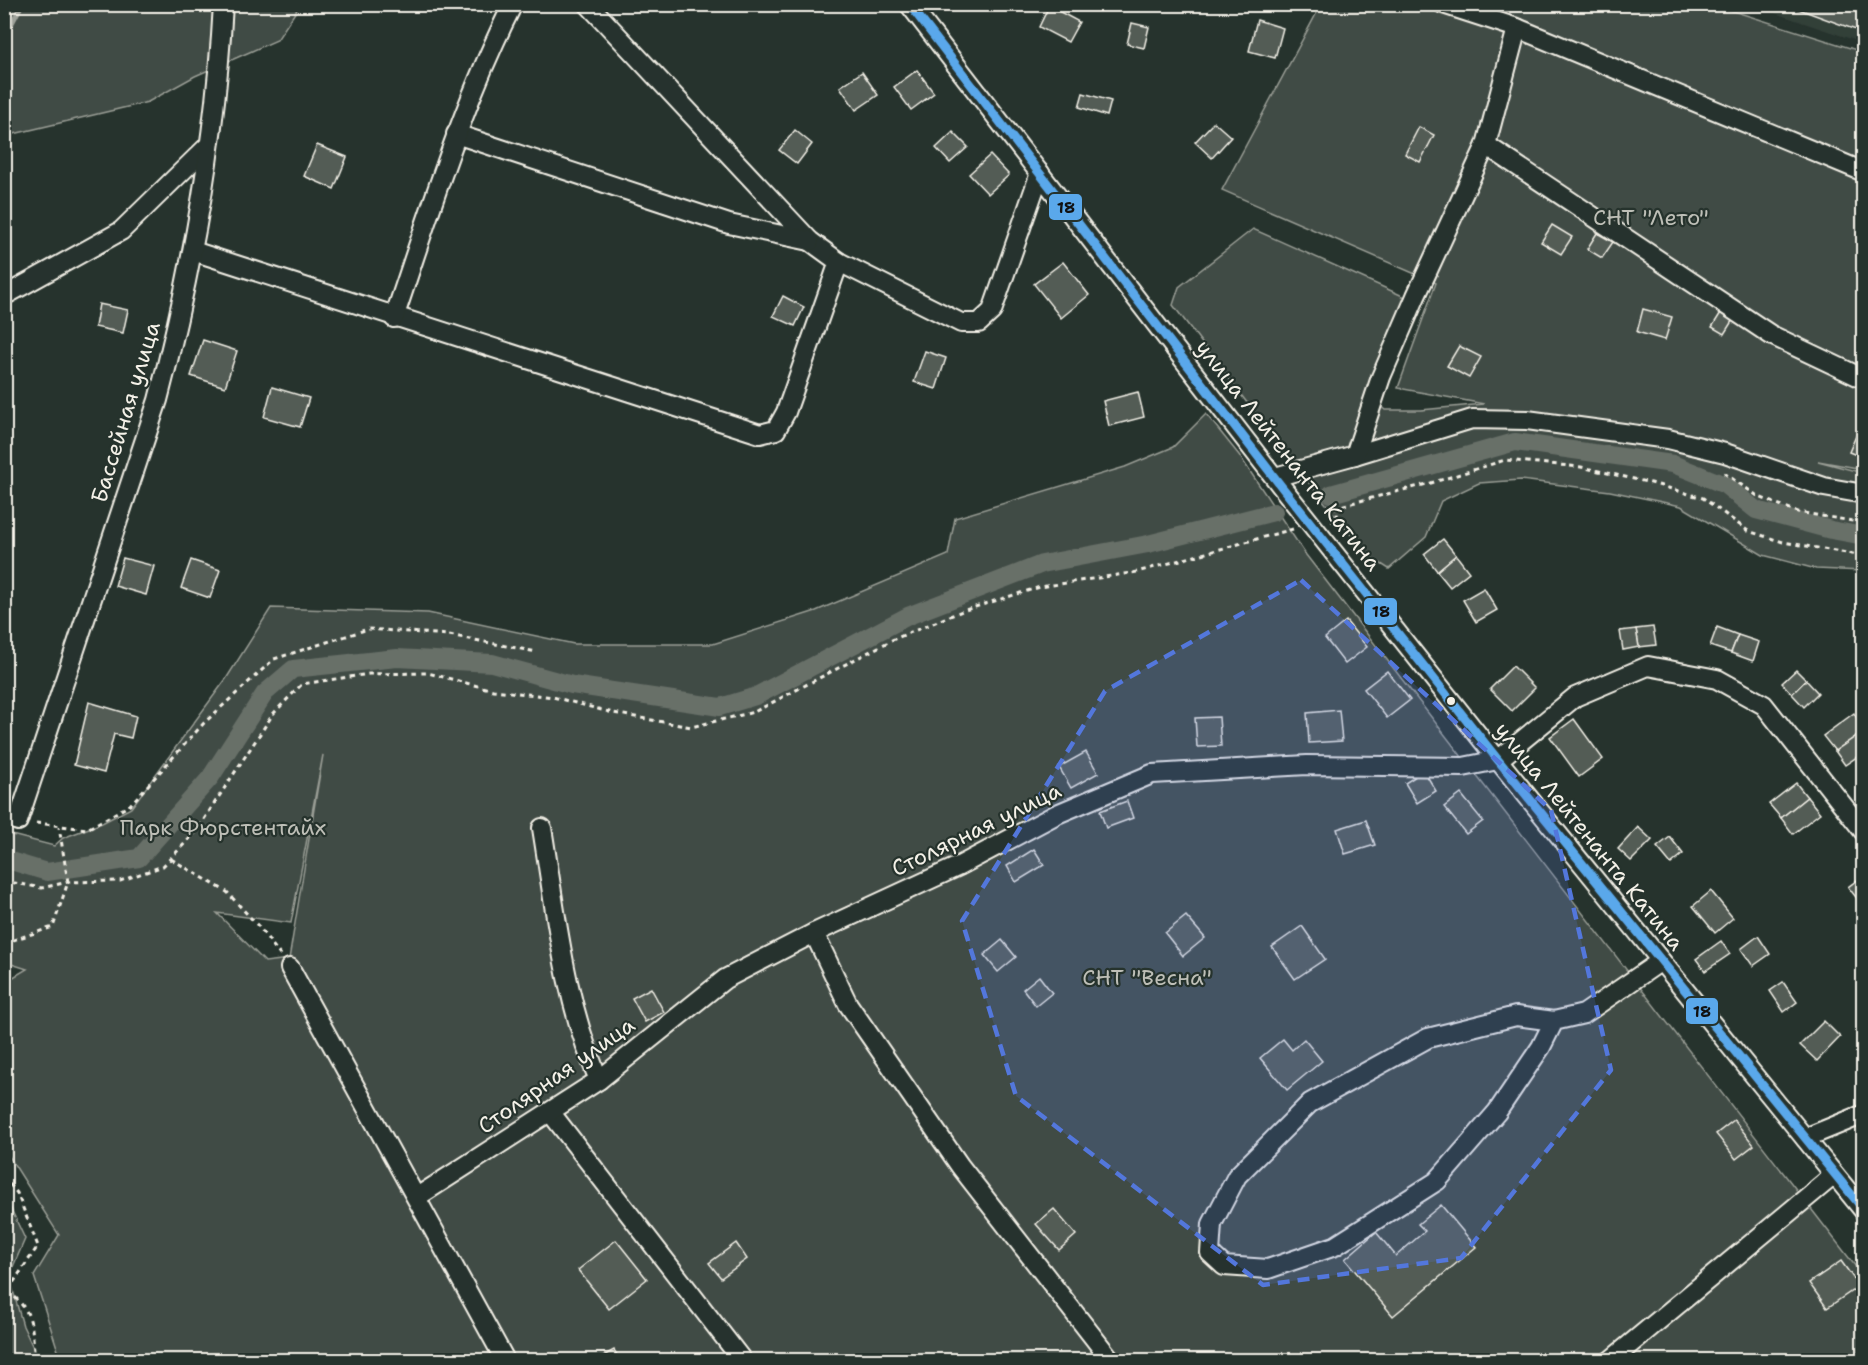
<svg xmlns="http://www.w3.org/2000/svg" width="1868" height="1365" viewBox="0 0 1868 1365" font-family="'Shantell Sans',sans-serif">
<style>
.built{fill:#333f39}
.green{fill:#414b45;stroke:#9a9e96;stroke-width:1.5;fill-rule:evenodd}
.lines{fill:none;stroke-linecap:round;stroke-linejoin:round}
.stream{stroke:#9fa39b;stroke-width:5}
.canal{stroke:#676f68;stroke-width:18}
.building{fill:#525c55;stroke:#f4f1e8;stroke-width:1.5}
.minor-casing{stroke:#f4f1e8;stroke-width:22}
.path{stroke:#f4f1e8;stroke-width:3;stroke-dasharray:4.5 4.5;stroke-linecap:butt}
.minor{stroke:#26332d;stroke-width:18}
.bus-1-casing{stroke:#26332d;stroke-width:14}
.bus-1{stroke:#5aa8eb;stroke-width:9}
.marked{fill:#5377dc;fill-opacity:0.2;stroke:#5377dc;stroke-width:4.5;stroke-dasharray:12 8;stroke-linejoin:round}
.bus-dot{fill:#f4f1e8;stroke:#26332d;stroke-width:2}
.labels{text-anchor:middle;stroke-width:4.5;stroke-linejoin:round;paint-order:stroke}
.park-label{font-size:22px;fill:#bebfb7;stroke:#26332d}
.street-label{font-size:22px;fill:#f4f1e8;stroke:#26332d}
.line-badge{stroke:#26332d;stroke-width:2}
.pale-badge-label{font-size:16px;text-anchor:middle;font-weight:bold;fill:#111}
</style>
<rect width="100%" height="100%" fill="#26332d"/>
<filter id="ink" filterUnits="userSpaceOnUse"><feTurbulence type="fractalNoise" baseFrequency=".0167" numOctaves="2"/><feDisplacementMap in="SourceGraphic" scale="12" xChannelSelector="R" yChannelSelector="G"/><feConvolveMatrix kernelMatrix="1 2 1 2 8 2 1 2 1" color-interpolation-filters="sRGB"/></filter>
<g filter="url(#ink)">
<polygon class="built" points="1751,5 1863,5 1863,43"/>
<g class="green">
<polygon points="4,5 300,5 277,40 195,76 148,102 5,136"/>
<polygon points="1321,5 1714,5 1863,52 1863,469 1818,461 1863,473 1863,571 1816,569 1763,555 1681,506 1610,491 1521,480 1479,483 1441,501 1426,537 1389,569 1367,555 1285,453 1173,305 1179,287 1253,229 1405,297 1369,396 1385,410 1421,410 1484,404 1398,388 1436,283 1222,190"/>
<path d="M 1206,414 L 1239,455 L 1306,555 L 1863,1276 L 1863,1360 L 61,1360 L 34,1276 L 59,1235 L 5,1150 L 5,982 L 27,969 L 5,962 L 4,833 L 54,846 L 63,838 L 102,823 L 131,808 L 226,679 L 271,608 L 428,613 L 574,644 L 713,644 L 816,611 L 948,555 L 955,518 L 1125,467 L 1173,447 ZM 323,755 L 289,959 L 265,962 L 217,913 L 291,923 Z"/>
<polygon points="5,1196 25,1239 9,1276 23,1326 39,1360 5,1360"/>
</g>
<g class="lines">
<polyline class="stream" points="4,38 22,4"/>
<g class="canal">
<polyline points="1331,494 1515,442 1673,464 1725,485 1756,510 1831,530 1864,536"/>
<polyline points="4,859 47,872 139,858 210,778 265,693 293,669 397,658 492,663 572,685 720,707 756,696 908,616 1042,564 1148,544 1274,512"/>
</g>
</g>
<g class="building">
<polygon points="1785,4 1844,4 1864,12 1864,33"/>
<polygon points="1049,6 1079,22 1068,42 1039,27"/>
<polygon points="1257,20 1283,28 1275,58 1249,51"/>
<polygon points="1132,23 1149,27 1144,48 1127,44"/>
<polygon points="917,70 934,93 911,110 894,87"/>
<polygon points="862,72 878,95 856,110 840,87"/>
<polygon points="1083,93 1111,101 1107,116 1079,107"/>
<polygon points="1214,122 1231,137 1212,158 1195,142"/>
<polygon points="1419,127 1434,135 1420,162 1405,154"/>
<polygon points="795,130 812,144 797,164 779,150"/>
<polygon points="953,132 968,147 950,163 936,148"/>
<polygon points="317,145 347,157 334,189 304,176"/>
<polygon points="990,155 1009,175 988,194 969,174"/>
<polygon points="1552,225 1572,237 1561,254 1541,242"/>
<polygon points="1597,233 1613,242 1602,258 1587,249"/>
<polygon points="1063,262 1089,295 1061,318 1034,284"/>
<polygon points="783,296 804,307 795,326 773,316"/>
<polygon points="99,304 128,310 123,333 95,327"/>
<polygon points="1643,309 1672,317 1665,340 1637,332"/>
<polygon points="1722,311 1734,318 1724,334 1712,327"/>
<polygon points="203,340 237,351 225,387 191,376"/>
<polygon points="1459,346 1481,357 1469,378 1447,366"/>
<polygon points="925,351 946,358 936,389 914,382"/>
<polygon points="272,387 309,398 300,427 264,417"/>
<polygon points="1138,392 1144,417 1109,426 1103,401"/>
<polygon points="1859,429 1864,431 1864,458 1849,452"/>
<polygon points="1443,539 1456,555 1437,571 1424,554"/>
<polygon points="1456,555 1469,572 1450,587 1437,571"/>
<polygon points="123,558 154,566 146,595 115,586"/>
<polygon points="191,560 220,570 210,598 181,588"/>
<polygon points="1484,588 1497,610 1476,622 1463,600"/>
<polygon points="1346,621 1367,647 1345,664 1325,638"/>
<polygon points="1653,627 1656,645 1639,647 1636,629"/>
<polygon points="1717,627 1738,635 1731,653 1710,646"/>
<polygon points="1636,629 1639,647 1623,650 1620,631"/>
<polygon points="1738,635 1759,642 1753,661 1731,653"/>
<polygon points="1513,666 1535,688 1512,711 1490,689"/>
<polygon points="1796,670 1806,680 1792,694 1782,683"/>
<polygon points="1387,671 1410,700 1387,718 1364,689"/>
<polygon points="1806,680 1818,693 1804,707 1792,694"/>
<polygon points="89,702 136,716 131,738 114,734 104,773 74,765"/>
<polygon points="1339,710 1342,741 1309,743 1307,713"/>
<polygon points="1854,713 1864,731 1835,751 1823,736"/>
<polygon points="1219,717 1221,746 1197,747 1195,718"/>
<polygon points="1574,719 1603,759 1579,777 1550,737"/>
<polygon points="1864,731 1864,752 1845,765 1835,751"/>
<polygon points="1086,752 1098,773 1071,788 1059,767"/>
<polygon points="1424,771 1436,791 1417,803 1405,783"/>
<polygon points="1796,783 1807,797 1781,818 1769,804"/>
<polygon points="1461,794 1483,821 1466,834 1444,807"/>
<polygon points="1807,797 1820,813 1793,834 1781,818"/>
<polygon points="1127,801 1133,818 1106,828 1100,811"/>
<polygon points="1366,820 1375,845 1345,854 1337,829"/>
<polygon points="1638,827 1652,840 1631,861 1618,849"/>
<polygon points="1670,837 1683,854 1671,864 1657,847"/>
<polygon points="1034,849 1044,865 1016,882 1007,866"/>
<polygon points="1864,875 1864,905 1863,906 1848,887"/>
<polygon points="1711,891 1733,918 1715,933 1693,906"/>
<polygon points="1186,916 1205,938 1183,956 1165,933"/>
<polygon points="1302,926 1325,959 1295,979 1272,947"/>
<polygon points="1758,936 1770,954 1753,966 1741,949"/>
<polygon points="1002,940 1016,957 998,972 984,955"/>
<polygon points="1721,941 1730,954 1705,971 1696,959"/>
<polygon points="1039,976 1052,993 1036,1006 1023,989"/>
<polygon points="1783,982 1797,1002 1784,1012 1770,991"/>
<polygon points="651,988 664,1012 645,1022 632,998"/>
<polygon points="1824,1021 1840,1037 1817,1061 1800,1045"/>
<polygon points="1283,1039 1292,1050 1304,1039 1322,1061 1287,1090 1260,1058"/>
<polygon points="1734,1120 1754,1145 1736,1159 1716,1134"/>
<polygon points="1441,1205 1476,1247 1393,1316 1345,1259 1376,1232 1396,1256 1425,1231 1418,1224"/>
<polygon points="1054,1209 1076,1235 1059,1250 1036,1224"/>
<polygon points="616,1240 647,1279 609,1309 578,1270"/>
<polygon points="736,1243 747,1259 721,1278 709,1263"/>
<polygon points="1841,1261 1859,1286 1827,1308 1809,1283"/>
<polygon points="614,1350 620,1360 596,1360"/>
</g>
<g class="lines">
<defs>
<g id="minor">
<polyline points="588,4 810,241 839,262 961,323 979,323 992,311 1040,173"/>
<polyline points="909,4 1281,486 1498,760 1864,1211"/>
<polyline points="1443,4 1517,28 1864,172"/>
<polyline points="456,134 729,224 810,241"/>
<polyline points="1486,145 1771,335 1864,379"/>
<polyline points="193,251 760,434 776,430 786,412 839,262"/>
<polyline points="4,296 121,231 207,147"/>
<path d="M 394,318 C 430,212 462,104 513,4"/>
<polyline points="1355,455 1472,419 1527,420 1668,439 1725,453 1824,487 1864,494"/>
<polyline points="1275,477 1355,455 1381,377 1416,296 1486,145 1517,28"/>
<path d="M 18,821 L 158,400 C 192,271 216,138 223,4"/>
<path d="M 542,828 C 556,913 564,1000 599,1080"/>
<polyline points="814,933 848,1004 960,1166 1111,1360"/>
<polyline points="290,968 505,1360"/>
<polyline points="1554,1021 1541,1047 1497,1112 1437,1181 1335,1246 1268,1269 1224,1266 1210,1253 1212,1224 1237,1176 1310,1103 1428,1038 1516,1016 1554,1021 1584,1014 1661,961"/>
<polyline points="551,1113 742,1360"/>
<polyline points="1805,1138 1864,1114"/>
<polyline points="417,1197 599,1080 725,979 814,933 959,866 1057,814 1152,774 1307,765 1463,767 1498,760 1575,697 1648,666 1717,679 1764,705 1864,832"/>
<polyline points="1611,1360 1834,1175"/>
</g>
</defs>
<use href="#minor" class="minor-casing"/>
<g class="path">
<polyline points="1724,473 1759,497 1798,512 1864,523"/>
<polyline points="1331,521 1338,520 1336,507 1431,483 1505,460 1581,467 1651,483 1703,498 1748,531 1783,542 1864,556"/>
<polyline points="36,823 87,829 130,805 204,723 274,659 368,629 449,635 537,652"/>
<polyline points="171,859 227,892 259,927 280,955"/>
<polyline points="4,881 42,888 68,882 120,881 163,866 195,833 273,714 302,684 369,674 428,673 493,690 553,697 613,713 691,727 754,712 892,640 962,611 1040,587 1137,572 1293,529"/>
<polyline points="4,943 53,927 68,882 59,827"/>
<polyline points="4,1177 17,1193 38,1246 4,1296"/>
<path d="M 8,1291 C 36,1314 31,1327 35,1360"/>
</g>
<use href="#minor" class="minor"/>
<defs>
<polyline id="bus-1" points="909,4 1281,486 1498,760 1864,1210"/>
</defs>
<use href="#bus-1" class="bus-1-casing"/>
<use href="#bus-1" class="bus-1"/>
</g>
</g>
<path class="marked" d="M 1301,580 L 1551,810 L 1611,1070 L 1461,1258 L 1263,1285 L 1016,1096 L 962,921 L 1105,691 Z"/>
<circle class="bus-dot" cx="1451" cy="701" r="5"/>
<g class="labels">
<g class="park-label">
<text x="1651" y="225">СНТ "Лето"</text>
<text x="223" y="835">Парк Фюрстентайх</text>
<text x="1147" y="985">СНТ "Весна"</text>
</g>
<g class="street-label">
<text transform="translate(125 412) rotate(-73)" y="8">Бассейная улица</text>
<text transform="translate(1289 455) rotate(52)" y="8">улица Лейтенанта Катина</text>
<text transform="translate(976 829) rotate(-26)" y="8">Столярная улица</text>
<text transform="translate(1590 836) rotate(51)" y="8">улица Лейтенанта Катина</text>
<text transform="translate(556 1075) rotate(-35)" y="8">Столярная улица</text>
</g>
</g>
<g class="line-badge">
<rect x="1048" y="193" width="35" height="28" rx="6" fill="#5aa8eb"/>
<rect x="1363" y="597" width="35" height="29" rx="6" fill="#5aa8eb"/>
<rect x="1685" y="997" width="34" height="28" rx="6" fill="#5aa8eb"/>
</g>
<g class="pale-badge-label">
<text x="1066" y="213">18</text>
<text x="1381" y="617">18</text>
<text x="1702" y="1017">18</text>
</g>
<rect width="1868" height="1365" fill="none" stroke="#26332d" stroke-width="24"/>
<rect x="12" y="12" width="1844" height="1341" fill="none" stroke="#f4f1e8" stroke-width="2" filter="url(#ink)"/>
</svg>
